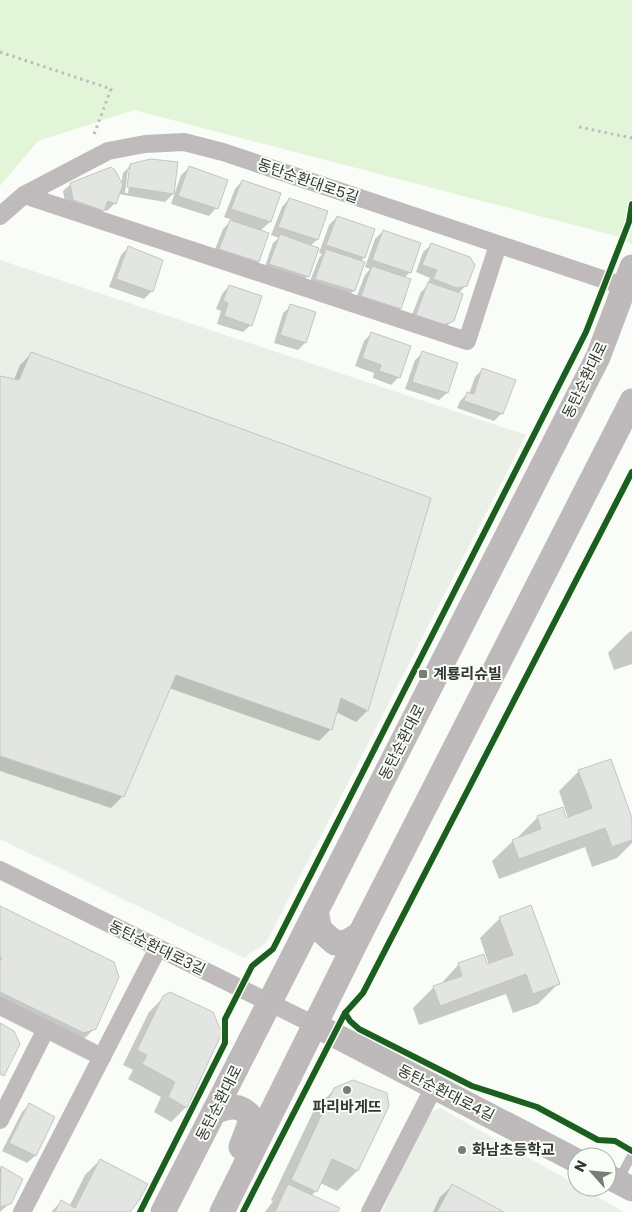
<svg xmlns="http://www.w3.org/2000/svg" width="632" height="1212" viewBox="0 0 632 1212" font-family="Poppins,'Noto Sans KR',sans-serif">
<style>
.built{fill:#eaf0e7}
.green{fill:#e2f5d9}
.shadow{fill:#0003;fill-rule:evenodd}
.building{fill:#e2e5e1;stroke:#c3c5c1}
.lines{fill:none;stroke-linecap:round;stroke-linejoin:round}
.path{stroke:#bebbbc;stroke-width:3;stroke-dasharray:2.5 4;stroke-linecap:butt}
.lane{stroke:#bfbabc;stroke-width:9}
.street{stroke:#bfbabc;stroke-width:18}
.secondary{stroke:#beb9bb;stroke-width:25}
.cycleway-casing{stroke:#f8fdf6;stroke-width:9}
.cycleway{stroke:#1b5e20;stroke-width:6}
.poi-dot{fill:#7a7c78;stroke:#f8fdf6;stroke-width:2}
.labels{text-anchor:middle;stroke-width:4;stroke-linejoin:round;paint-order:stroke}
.street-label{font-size:15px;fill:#353734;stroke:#f8fdf6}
.poi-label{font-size:15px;font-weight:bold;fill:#353734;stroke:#f8fdf6;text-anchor:start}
</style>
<rect width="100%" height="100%" fill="#f9fcf7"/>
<g class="built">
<polygon points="0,260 526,435 266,943 244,958 0,839"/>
<polygon points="440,1108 577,1185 577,1187 580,1187 624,1212 382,1212 426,1114"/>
</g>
<polygon class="green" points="0,0 632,0 632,244 616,236 134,110 38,141 0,186"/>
<g class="shadow">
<path d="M 177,163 L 173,194 L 165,202 L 118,194 L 115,203 L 107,211 L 104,210 L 96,218 L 66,207 L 63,191 L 71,184 L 121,186 L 123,173 L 131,165 ZM 128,169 L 131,169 L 128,193 L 125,193 Z"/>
<polygon points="189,168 216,208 209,216 171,204 181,175"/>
<polygon points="242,181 279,194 270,222 260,231 258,262 250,269 212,257 223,229 232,220 224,217 235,189"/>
<polygon points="289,199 317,240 310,246 308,276 300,284 263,272 273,243 279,238 271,235 282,207"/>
<polygon points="337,217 364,258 360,262 363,263 354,291 346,298 308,286 319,258 322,254 319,253 329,225"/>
<polygon points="383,231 410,272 404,278 400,308 392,316 354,303 365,275 370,269 365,267 375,239"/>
<polygon points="431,245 466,285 458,294 453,320 445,328 408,325 421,292 427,286 430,278 416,272 423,252"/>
<polygon points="128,248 152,291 144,299 109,287 121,255"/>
<polygon points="229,286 251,325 243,332 217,324 221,311 216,309 222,294"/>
<polygon points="291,306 305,343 298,350 274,343 283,313"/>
<polygon points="371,334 399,377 391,385 373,378 374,373 355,366 364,341"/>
<polygon points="32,353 367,711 356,722 336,712 331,729 319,741 169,688 123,796 111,808 0,771 0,377 14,380 20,365"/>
<polygon points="423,353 447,393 439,400 405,389 415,360"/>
<polygon points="482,370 502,413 494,421 457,408 460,401 468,393 469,394 475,377"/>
<polygon points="632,631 632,664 614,670 608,653 628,633"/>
<polygon points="579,771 632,822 632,843 617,858 592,867 585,847 499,879 492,861 513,841 518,839 517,838 538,817 568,818 559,791"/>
<polygon points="0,907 95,1028 80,1043 0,1014"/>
<polygon points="500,918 558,984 538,1004 513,1013 506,994 419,1025 413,1008 433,988 439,986 459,964 489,965 480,938"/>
<polygon points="164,997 221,1033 186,1107 171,1122 154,1112 161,1097 128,1079 133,1070 123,1065 149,1012"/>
<polygon points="335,1089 388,1106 357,1171 337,1191 320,1183 316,1191 311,1196 336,1212 265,1212 273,1201 271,1200 314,1110"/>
<polygon points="29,1105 53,1117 35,1156 27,1163 2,1151 22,1112"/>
<polygon points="100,1160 128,1212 51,1212 61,1202 69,1207 85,1175"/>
<polygon points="1,1167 10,1203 0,1212 0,1169"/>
<polygon points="452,1186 501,1212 433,1212 440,1197"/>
</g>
<g class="building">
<polygon points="151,159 178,162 174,194 127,187 130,164"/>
<polygon points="189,166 228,180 218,209 178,196"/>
<polygon points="111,167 115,170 123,185 116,204 108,201 104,211 73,200 70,183"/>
<polygon points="242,180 281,193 271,222 231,209"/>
<polygon points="289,198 328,211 318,240 278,227"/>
<polygon points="337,216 375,229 365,258 326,245"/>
<polygon points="230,220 269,233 259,262 219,249"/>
<polygon points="383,230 421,243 411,273 372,260"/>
<polygon points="280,234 319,248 309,277 269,264"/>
<polygon points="431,243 470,257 475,265 467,286 457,288 433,279 437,270 422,265"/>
<polygon points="128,246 163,260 153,292 116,279"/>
<polygon points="326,249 365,262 355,291 315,279"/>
<polygon points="372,266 411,279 401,309 361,296"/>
<polygon points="428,282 463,294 454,321 441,326 415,317"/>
<polygon points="229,285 262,296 252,326 224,316 228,303 223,301"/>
<polygon points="290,304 316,312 306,343 280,335"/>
<polygon points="371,332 411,346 400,378 379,371 381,365 362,358"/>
<polygon points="422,351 458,363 448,393 412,382"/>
<polygon points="31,352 431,498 368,711 341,698 332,730 176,675 124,797 0,756 0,376 19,380"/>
<polygon points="482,368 516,380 503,414 464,401 467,392 474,394"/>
<polygon points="611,759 632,818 632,840 612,847 605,828 519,859 512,840 541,829 537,816 563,807 566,818 592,808 578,770"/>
<polygon points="531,905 560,984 533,994 526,974 440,1006 433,986 462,976 458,963 484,954 487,964 513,955 499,917"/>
<polygon points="0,906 114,962 119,977 96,1029 84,1033 0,992 0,961 2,958 0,957"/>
<polygon points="170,992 213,1012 222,1033 187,1108 168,1097 175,1082 142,1064 147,1055 137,1050 163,996"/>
<polygon points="0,1023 14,1031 20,1044 4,1076 0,1074"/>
<polygon points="353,1080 387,1093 389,1106 358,1171 332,1159 317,1192 291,1180 334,1088"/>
<polygon points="29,1103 55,1117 36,1156 9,1143"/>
<polygon points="100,1159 148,1184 138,1202 130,1212 55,1212 61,1200 75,1208"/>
<polygon points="1,1166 23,1179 11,1204 0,1207"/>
<polygon points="288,1184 340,1208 338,1212 275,1212"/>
<polygon points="452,1184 504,1212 437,1212"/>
</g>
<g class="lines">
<g class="path">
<polyline points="0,52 111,89 93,137"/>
<polyline points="579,127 632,138"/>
</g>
<polyline class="lane" points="619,1179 632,1155"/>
<g class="street">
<polyline points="24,195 467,341 498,245"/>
<polyline points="0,216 24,195 108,151 145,144 184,142 223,152 632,289"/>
<polyline points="0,870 315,1025"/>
<polyline points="0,1006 102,1057"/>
<polyline points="0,1120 46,1029"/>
<polyline points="22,1212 158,948"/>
<polyline points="370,1212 434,1087"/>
</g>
<g class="secondary">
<polyline points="316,911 320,930 335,943 347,942 360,934"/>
<polyline points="315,1025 577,1161"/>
<path d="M 214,1112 C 230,1106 240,1103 252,1118 L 241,1147"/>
<polyline points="607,1176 632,1189"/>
<polyline points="163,1212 598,357 632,267"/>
<polyline points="222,1212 360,934 632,401"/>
</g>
<defs>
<g id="cycleway">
<polyline points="345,1013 350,1021 359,1029 472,1086 537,1107 598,1140 615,1141 632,1151"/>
<polyline points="140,1212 225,1043 225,1019 252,966 273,949 586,332 629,222 632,204"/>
<polyline points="243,1212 345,1013 363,993 632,472"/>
</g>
</defs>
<use href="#cycleway" class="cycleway-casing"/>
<use href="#cycleway" class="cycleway"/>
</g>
<g class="poi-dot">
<rect x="418" y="669" width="10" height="10" rx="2.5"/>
<circle cx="347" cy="1090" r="5"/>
<circle cx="462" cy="1150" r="5"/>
</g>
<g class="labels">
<g class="street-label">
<text transform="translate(308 181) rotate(19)" y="5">동탄순환대로5길</text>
<text transform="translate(585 380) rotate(-64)" y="5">동탄순환대로</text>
<text transform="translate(402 742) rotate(-63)" y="5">동탄순환대로</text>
<text transform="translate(157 948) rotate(26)" y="5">동탄순환대로3길</text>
<text transform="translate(446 1093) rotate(27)" y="5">동탄순환대로4길</text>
<text transform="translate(219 1103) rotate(-63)" y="5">동탄순환대로</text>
</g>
<g class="poi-label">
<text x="433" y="679">계룡리슈빌</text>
<text x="347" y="1112" text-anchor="middle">파리바게뜨</text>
<text x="472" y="1155">화남초등학교</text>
</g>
</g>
<g transform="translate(592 1172) rotate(297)"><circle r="24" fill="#f8fdf6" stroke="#aaaea8"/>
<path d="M0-4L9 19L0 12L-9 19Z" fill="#7a7c78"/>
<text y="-8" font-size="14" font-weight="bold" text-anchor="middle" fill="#353734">N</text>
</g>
</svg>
